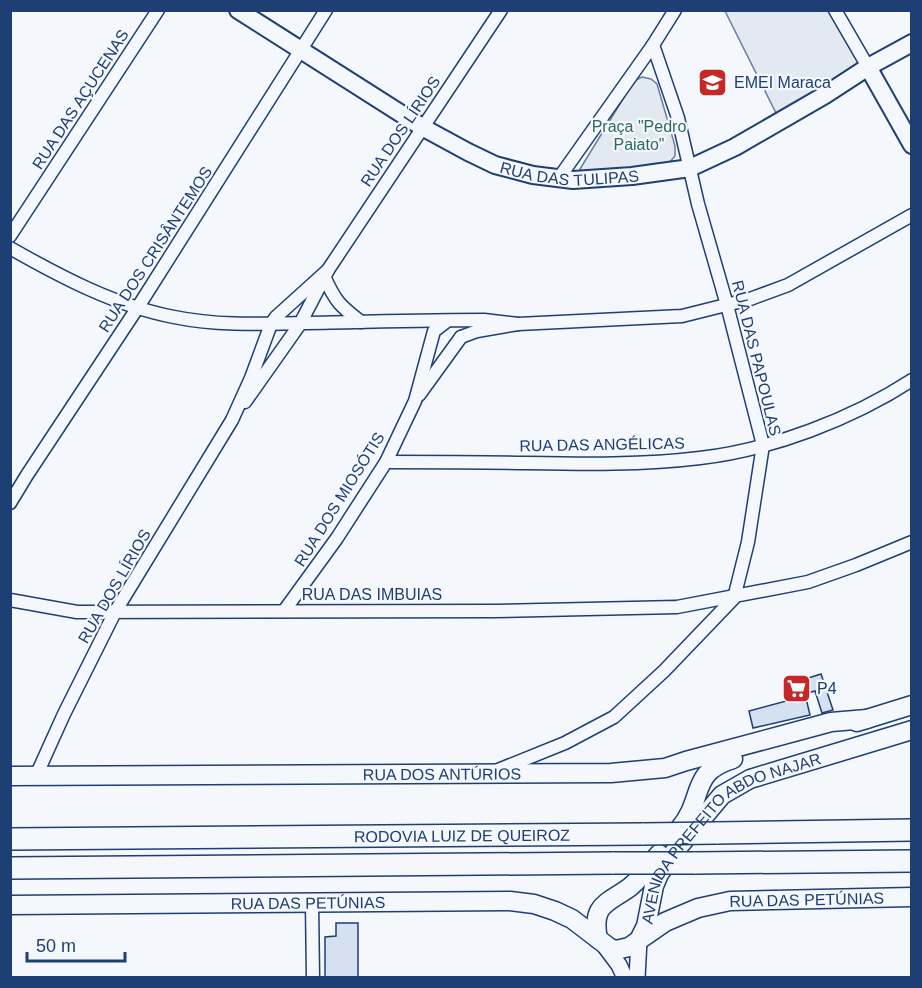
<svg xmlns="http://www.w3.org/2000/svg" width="922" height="988" viewBox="0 0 922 988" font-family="Helvetica,sans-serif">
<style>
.green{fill:#e3e9f0;stroke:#687fa3;stroke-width:1.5}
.building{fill:#d5e0f0;stroke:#1d3f73;stroke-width:1.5}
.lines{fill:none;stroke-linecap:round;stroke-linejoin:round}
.minor-casing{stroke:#1d3f73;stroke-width:15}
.tertiary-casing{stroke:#1d3f73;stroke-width:18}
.secondary-casing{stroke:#1d3f73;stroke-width:20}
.primary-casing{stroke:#1d3f73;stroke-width:21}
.motorway-casing{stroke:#1d3f73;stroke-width:24}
.minor{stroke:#f4f7fb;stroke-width:12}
.tertiary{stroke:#f4f7fb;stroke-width:15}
.secondary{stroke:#f4f7fb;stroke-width:16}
.primary{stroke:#f4f7fb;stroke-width:18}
.motorway{stroke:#f4f7fb;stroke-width:21}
.motorway-bridge-casing{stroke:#1d3f73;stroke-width:24;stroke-linecap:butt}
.motorway-bridge{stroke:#f4f7fb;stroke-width:21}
.labels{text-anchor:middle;stroke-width:4.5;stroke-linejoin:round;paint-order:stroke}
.poi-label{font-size:16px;fill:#1d3f73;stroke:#f4f7fb;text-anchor:start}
.street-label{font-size:16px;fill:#1d3f73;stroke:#f4f7fb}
.park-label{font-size:16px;fill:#2c6c60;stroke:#f4f7fb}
</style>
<rect width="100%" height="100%" fill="#f4f7fb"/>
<g class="green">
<polygon points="725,11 828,11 868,67 778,117"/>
<polygon points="642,77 651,79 657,84 675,146 675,156 669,163 581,175 580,169 634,81"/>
</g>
<g class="building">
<polygon points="821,674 833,710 822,713 815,691 790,698 786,685"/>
<polygon points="805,694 810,715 753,728 749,711 794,699 794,697"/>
<polygon points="336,923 358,923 358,978 325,978 325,937 336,936"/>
</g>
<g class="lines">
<defs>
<g id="minor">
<polyline points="835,10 868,67"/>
<polyline points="559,178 653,45 675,10"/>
<polyline points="10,236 158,10"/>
<path d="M 10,248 C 61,277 116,306 174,317 C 218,326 261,324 306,323 C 365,322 425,320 484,320 L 518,324"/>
<path d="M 324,276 C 335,301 340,306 361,322"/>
<polyline points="461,337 477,331 518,324 682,316 750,299 788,285 912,215"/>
<polyline points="419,395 461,337"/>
<polyline points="245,402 300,324 328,270 501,10"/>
<path d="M 386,462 C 433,462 480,462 527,463 C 584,464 643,465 700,458 C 771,450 852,419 912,380"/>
<polyline points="10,503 27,475 138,307 326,10"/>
<polyline points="10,600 77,612 495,611 677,607 808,582 856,565 912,542"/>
<polyline points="284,611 337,538 386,462 415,401 434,331 447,321"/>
<polyline points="498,770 565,743 614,717 664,671 734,598 748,542 763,445 727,305 698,204 678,118 653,45"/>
<polyline points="36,776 64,714 115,612 232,420 251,378 271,324 276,317 328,270"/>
<polyline points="312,903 313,978"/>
</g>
<g id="tertiary">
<polyline points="604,945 619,965 625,978"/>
<polyline points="637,978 639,940"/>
</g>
<g id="secondary">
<path id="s1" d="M 238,10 L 422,127 L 468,152 L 495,165 L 533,175 L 573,180 L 632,176 L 690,168 L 735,147 L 825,95 L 868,67 L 912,43"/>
<polyline points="868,67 912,145"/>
</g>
<g id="primary">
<polyline points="857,722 912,705"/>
<path id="s2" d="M 10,776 L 611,773 L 665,768 L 686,761 L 831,722 L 867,719"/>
<path d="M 680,828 C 705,798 689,772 733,759"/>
<path id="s3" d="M 10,905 L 510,901 L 534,904 L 555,911 L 572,919 L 610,948 L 616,950 L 629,947 L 639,940 L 646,926 L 654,886 L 659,874 L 675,851 L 722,795 L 750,779 L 912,730"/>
<path d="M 598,939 C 591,904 607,904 630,887 C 641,878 650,865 659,854"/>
<path id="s4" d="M 639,940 L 665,922 L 698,908 L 730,901 L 912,897"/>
</g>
<g id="motorway">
<polyline points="716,833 912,830"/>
<path id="s5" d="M 10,839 L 644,834"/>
<polyline points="694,863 912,861"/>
<polyline points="10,868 614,863"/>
</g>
</defs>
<use href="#minor" class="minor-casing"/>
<use href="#tertiary" class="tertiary-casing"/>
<use href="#secondary" class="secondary-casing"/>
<use href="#primary" class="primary-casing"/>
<use href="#motorway" class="motorway-casing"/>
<use href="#minor" class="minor"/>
<use href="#tertiary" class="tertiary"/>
<use href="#secondary" class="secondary"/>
<use href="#primary" class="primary"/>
<use href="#motorway" class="motorway"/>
<defs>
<g id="motorway-bridge">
<polyline points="644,834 716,833"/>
<polyline points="614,863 694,863"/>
</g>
</defs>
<use href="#motorway-bridge" class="motorway-bridge-casing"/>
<use href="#motorway-bridge" class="motorway-bridge"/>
</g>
<defs>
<symbol id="school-square" viewBox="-11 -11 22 22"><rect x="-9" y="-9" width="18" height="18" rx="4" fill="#c62828" stroke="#f4f7fb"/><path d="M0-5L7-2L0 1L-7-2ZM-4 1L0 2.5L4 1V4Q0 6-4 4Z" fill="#fff"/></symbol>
<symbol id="supermarket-square" viewBox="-11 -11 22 22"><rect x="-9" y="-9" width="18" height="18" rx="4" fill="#c62828" stroke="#f4f7fb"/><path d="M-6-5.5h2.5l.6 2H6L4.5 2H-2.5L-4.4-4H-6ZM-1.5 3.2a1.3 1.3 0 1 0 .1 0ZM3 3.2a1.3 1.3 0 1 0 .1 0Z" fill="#fff"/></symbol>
</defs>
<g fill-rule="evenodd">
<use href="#school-square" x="696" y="66" width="33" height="33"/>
<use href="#supermarket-square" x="780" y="672" width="33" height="33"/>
</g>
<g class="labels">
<g class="poi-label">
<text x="734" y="88">EMEI Maraca</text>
<text x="817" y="694">P4</text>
</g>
<g class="street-label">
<text transform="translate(80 99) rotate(-57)" y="6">RUA DAS AÇUCENAS</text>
<text transform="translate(400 131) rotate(-56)" y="6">RUA DOS LÍRIOS</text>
<text dy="6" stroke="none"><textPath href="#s1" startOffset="376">RUA DAS TULIPAS</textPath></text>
<text transform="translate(155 249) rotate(-57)" y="6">RUA DOS CRISÂNTEMOS</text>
<text transform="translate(757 358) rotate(76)" y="6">RUA DAS PAPOULAS</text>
<text transform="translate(602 444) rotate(-1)" y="6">RUA DAS ANGÉLICAS</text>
<text transform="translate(339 499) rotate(-58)" y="6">RUA DOS MIOSÓTIS</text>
<text transform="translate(114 586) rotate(-60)" y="6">RUA DOS LÍRIOS</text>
<text x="372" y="600">RUA DAS IMBUIAS</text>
<text dy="6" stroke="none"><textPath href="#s2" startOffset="432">RUA DOS ANTÚRIOS</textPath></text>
<text dy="6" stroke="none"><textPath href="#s5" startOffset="452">RODOVIA LUIZ DE QUEIROZ</textPath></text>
<text dy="6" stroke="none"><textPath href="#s3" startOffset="792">AVENIDA PREFEITO ABDO NAJAR</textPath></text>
<text dy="6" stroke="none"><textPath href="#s4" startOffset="177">RUA DAS PETÚNIAS</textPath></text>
<text dy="6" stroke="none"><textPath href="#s3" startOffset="298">RUA DAS PETÚNIAS</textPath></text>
</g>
<g class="park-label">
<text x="639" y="132">Praça "Pedro<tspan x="639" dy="18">Paiato"</tspan></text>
</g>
</g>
<rect width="922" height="988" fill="none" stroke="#1d3f73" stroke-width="24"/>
<path d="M27 952v9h98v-9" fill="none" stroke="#1d3f73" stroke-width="3"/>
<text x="36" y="952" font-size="18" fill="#1d3f73" stroke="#f4f7fb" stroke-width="4.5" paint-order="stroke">50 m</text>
</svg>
